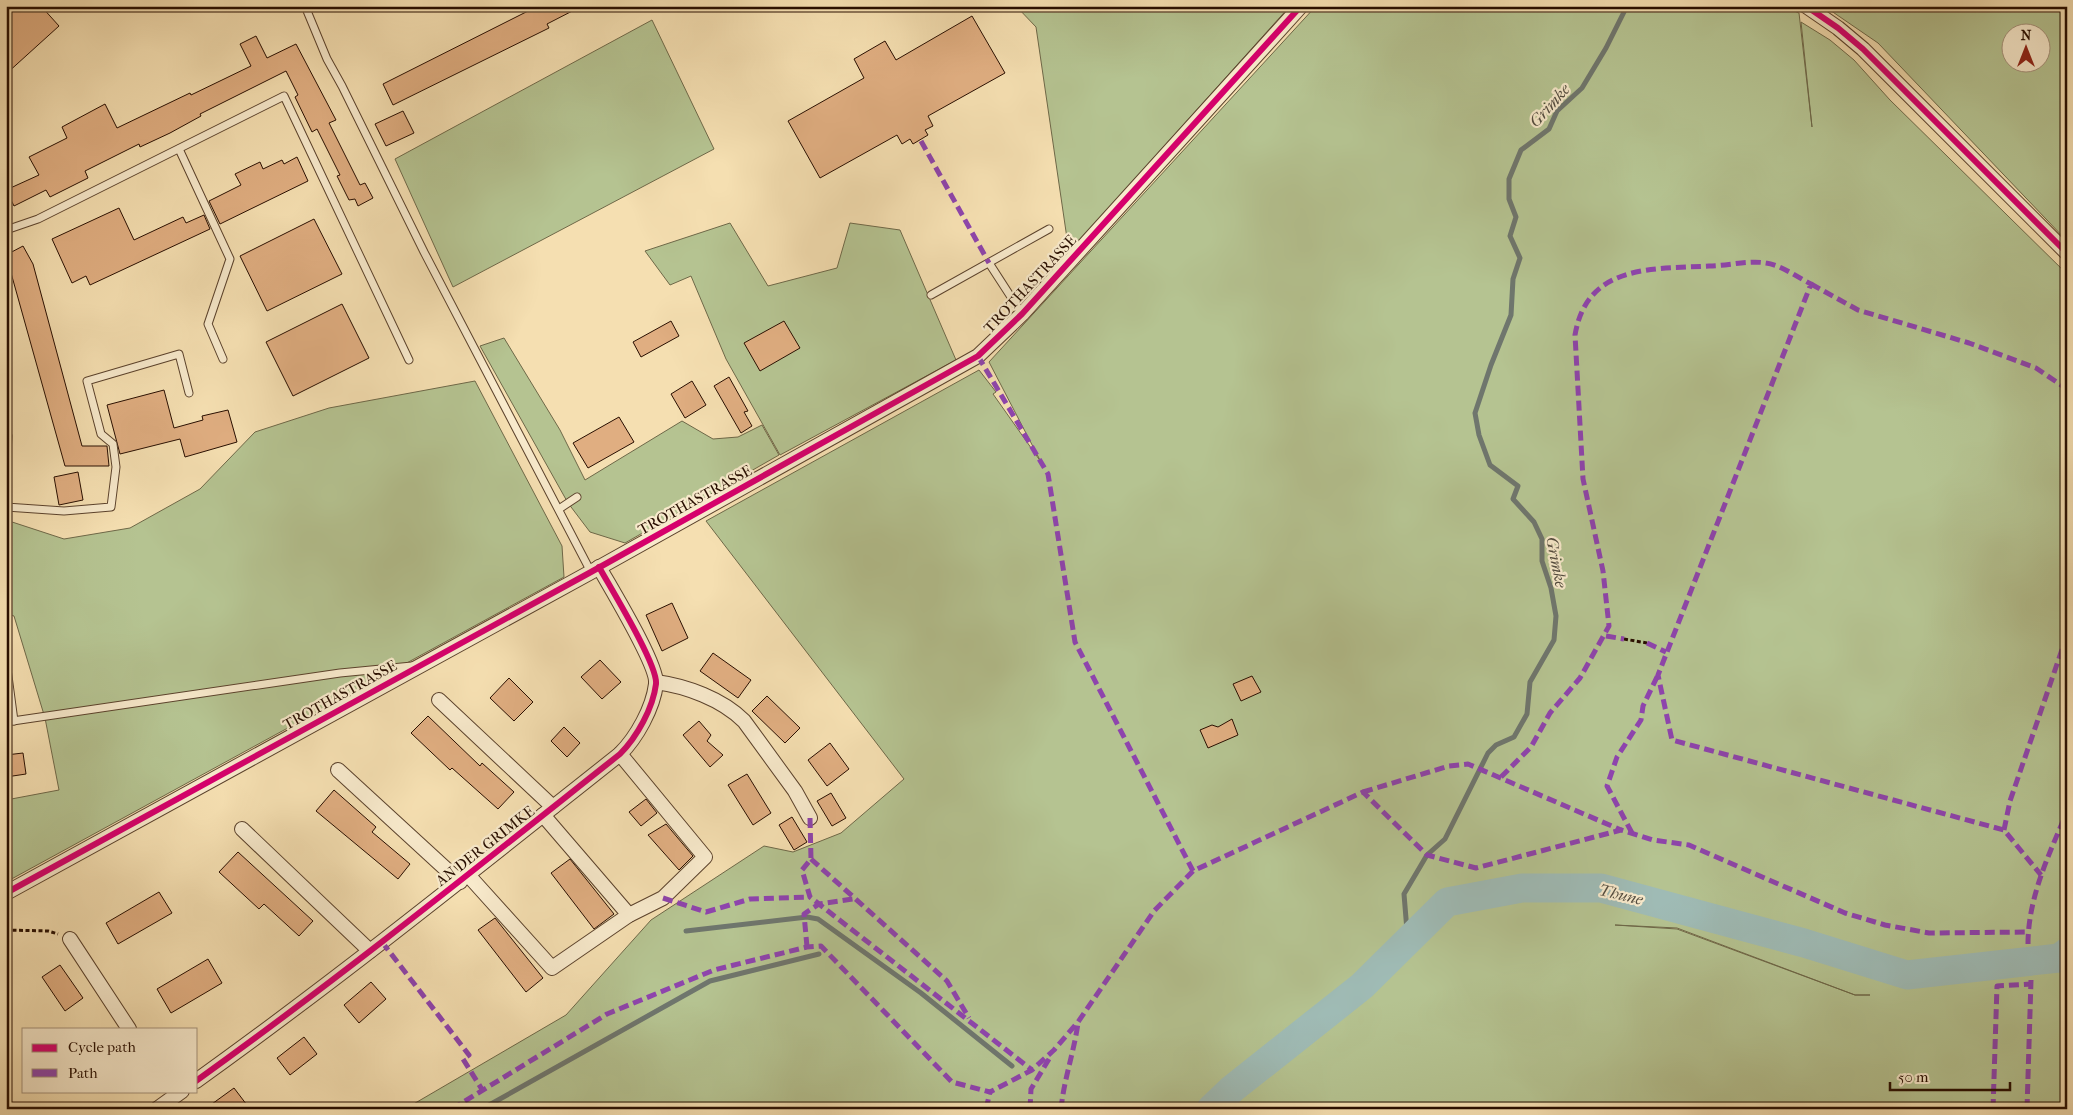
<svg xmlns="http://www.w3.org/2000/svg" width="2073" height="1115" viewBox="0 0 2073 1115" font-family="'IM FELL French Canon',serif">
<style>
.green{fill:#b5c391;stroke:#6e6848;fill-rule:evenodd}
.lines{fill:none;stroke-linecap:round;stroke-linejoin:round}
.stream{stroke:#6f766d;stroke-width:5}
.river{stroke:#9fbbb5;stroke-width:29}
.building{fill:#e0ae81;stroke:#280e00}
.service-casing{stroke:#5b422c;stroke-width:9}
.minor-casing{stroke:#5b422c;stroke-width:16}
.path{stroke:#280e00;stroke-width:3;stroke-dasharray:4 2.5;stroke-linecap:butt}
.service{stroke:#f8eacc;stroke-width:7}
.minor{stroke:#f8eacc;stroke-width:14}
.quiet{stroke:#8e44ad;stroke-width:5;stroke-dasharray:10 5;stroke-linecap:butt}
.cycleway-casing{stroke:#f8eacc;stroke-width:9}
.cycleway{stroke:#d6006c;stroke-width:6}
.labels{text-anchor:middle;stroke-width:4.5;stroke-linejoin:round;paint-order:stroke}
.street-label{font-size:15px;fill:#280e00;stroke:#f8eacc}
.water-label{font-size:16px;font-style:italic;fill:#524b3f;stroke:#f8eacc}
</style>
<rect width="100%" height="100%" fill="#f5dfb1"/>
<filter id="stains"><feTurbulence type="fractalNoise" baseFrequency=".004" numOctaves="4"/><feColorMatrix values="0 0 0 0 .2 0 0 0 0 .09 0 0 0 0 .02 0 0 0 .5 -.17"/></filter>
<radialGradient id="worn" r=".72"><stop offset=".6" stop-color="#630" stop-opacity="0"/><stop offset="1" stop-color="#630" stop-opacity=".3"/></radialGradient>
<g class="green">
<polygon points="1016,6 1290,6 1069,252 1036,27"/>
<path d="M 1316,6 L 1782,6 L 1799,13 L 1812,127 L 1801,22 L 1830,40 L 1854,60 L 1890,100 L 2067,274 L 2067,1109 L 405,1109 L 566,1015 L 651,920 L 764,846 L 793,852 L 841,833 L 904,779 L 706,521 L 979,370 L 996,392 L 993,394 L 1041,462 L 989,362 ZM 1615,925 L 1677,928 L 1855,995 L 1870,995 L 1855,995 L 1677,929 Z"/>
<path d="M 1824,6 L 2067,6 L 2067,241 L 1878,43 ZM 2010,32 L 2040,32 L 2040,62 L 2010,62 Z"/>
<polygon points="652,20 714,149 453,287 395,159"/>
<polygon points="730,223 768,286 837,268 850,223 900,230 956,360 780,455 726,359 691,276 670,285 645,251"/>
<polygon points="504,338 560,430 585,480 682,421 713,439 738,437 762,425 779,455 625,543 590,532 568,503 480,346"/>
<polygon points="475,381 562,546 564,577 6,882 6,800 59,790 45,718 14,616 6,613 6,520 64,539 130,528 200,489 255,432 329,408"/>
</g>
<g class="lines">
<g class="stream">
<polyline points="686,931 807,917 818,919 921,993 1012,1066"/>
<polyline points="1408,943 1404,894 1427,855 1445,839 1488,753 1496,745 1514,737 1527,714 1530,682 1554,640 1556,616 1551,588 1542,561 1542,539 1534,522 1513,499 1518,486 1490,465 1479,435 1475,413 1491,365 1511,315 1513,279 1520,258 1510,236 1516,217 1509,199 1509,179 1521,150 1549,129 1557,111 1582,88 1606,48 1627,6"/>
<polyline points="482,1109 710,981 819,954"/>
</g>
<polyline class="river" points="1211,1109 1232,1089 1362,986 1447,902 1522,888 1601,888 1804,943 1907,975 2059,958 2067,952"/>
</g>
<g class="building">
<polygon points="6,6 41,6 59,26 6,74"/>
<polygon points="538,6 582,6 547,24 549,28 393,105 383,84"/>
<polygon points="972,16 1005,73 928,116 933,126 925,130 928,135 913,144 910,139 902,144 897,135 820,178 788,121 864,78 854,59 885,41 896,60"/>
<polygon points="256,36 267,58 296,44 336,120 329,123 360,185 365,183 373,198 358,206 355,199 349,200 337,176 340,175 317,129 312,132 295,97 298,95 286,71 200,114 201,116 170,133 140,147 139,144 85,171 88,178 50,197 46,190 14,206 6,190 39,175 29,157 67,138 62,127 105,104 117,128 190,93 191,95 251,66 240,44"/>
<polygon points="403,111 414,133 386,146 375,124"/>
<polygon points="297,157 308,181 220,224 209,201 241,185 235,174 260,162 263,169 282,160 284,164"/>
<polygon points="119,208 134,240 183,217 186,223 204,215 210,229 90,285 86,276 72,283 52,239"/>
<polygon points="314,219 342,274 267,311 240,256"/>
<polygon points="23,246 33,264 82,446 107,446 109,466 65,466 6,255"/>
<polygon points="342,304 369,358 293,396 266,342"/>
<polygon points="671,321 679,336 641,357 633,342"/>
<polygon points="784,321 800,348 760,371 744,343"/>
<polygon points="729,377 748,411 744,412 752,426 741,433 714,386"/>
<polygon points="692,381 706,405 685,418 671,394"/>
<polygon points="164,390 174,428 203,420 202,416 228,410 237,442 185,457 180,439 120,454 107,405"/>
<polygon points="619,417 634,442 588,468 573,443"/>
<polygon points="78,472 83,500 59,505 54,477"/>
<polygon points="672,603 688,638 662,651 646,615"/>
<polygon points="713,653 751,680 738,698 700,671"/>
<polygon points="600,660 621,682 602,699 581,677"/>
<polygon points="1252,676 1261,692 1241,701 1233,684"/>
<polygon points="509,678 533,702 514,721 490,698"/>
<polygon points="767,696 800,728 785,743 752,711"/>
<polygon points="428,716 480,766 482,763 514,792 498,809 452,768 450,770 411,733"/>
<polygon points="1232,719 1238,735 1208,748 1200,730 1212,725 1218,727"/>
<polygon points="699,721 711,735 707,741 723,755 710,767 683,735"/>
<polygon points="564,727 580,743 567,757 551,741"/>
<polygon points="830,743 849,769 827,786 808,760"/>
<polygon points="23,753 26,774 6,777 6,755"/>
<polygon points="747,774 771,813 753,825 728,785"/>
<polygon points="334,790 376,827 372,832 410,864 398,879 316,811"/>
<polygon points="831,793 846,818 832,826 817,801"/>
<polygon points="646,799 657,813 641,826 629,812"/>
<polygon points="792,817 807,842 794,850 779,825"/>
<polygon points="666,824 693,856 679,870 648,835"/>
<polygon points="238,852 313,921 299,936 264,904 259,909 219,872"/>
<polygon points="570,859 614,914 594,929 551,873"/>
<polygon points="159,892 172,913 118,944 106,923"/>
<polygon points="495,918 543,978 526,992 478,930"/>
<polygon points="208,959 222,983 171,1013 157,989"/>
<polygon points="60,965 83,998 65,1011 42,977"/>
<polygon points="371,982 386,999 359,1023 344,1005"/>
<polygon points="304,1037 317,1054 290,1075 277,1058"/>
<polygon points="234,1088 250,1109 205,1109"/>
</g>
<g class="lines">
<defs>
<g id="service">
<polyline points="305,6 327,59 342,86 424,252 591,572"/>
<polyline points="179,149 230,259 208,324 223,359"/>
<polyline points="6,230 38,219 284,96 409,360"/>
<polyline points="989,263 1022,314"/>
<polyline points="931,295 1049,229"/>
<polyline points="6,429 8,436 6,469"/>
<polyline points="6,507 64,511 111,507 116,467 113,444 101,434 87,381 179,354 189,393"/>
<polyline points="559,509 577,497"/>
<polyline points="6,661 14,721"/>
<polyline points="6,722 340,673 412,666"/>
</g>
<g id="minor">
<polyline points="1806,6 1838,28 1863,49 2067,253"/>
<path d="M 656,682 C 686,686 722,699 744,721 L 795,791 L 810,818"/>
<polyline points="439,700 553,807"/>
<polyline points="338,770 460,882"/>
<polyline points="543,815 629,915"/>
<polyline points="242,829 370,951"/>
<polyline points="469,876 552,968 629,915 663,898 705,857 620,754"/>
<polyline points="6,893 591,572 978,356 1022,314 1301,6"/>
<polyline points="70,939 129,1029"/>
<path d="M 196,1081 C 341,977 480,865 620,754 C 637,737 653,708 656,684 C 658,665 610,587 599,567"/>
<polyline points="157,1109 182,1091"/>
</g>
</defs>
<use href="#service" class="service-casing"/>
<use href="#minor" class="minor-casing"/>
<g class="path">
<polyline points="1624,639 1647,643"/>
<polyline points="6,930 48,931 58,934"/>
</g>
<use href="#service" class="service"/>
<use href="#minor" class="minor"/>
<g class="quiet">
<polyline points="921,141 989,263"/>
<polyline points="1811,284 1858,310 1969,343 2036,368 2067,389"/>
<polyline points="978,356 1048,474 1075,642 1193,871"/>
<polyline points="1606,636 1624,639"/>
<polyline points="1647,643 1666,652"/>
<path d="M 1501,777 L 1531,747 L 1550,713 L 1580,678 L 1609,626 L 1603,571 L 1583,479 L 1575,335 C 1587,264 1652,269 1709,266 C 1727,266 1748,260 1766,263 C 1781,265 1797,277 1811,284 L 1658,675 L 1672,740 L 2004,830 L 2041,875"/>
<polyline points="1363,792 1449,766 1468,764 1621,830"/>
<polyline points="810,818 811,859 802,870 810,897 1032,1070"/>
<polyline points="2004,830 2010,801 2067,635"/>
<polyline points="1632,833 1607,786 1617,757 1641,720 1643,706 1658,675"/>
<polyline points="811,859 947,981 969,1018"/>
<polyline points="663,898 706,912 750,899 810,897"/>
<polyline points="382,942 469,1055 463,1059 483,1091"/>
<path d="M 2028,944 C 2028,898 2049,854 2067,812"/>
<polyline points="807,947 804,914 819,904 853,899"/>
<polyline points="452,1109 607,1014 714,970 807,947 821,946 952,1082 990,1092 1032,1070 1054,1050 1078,1022 1154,911 1193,871 1363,792 1427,855 1476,868 1621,830 1653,840 1689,845 1845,913 1885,925 1929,933 2028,932"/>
<polyline points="986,1109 990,1092"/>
<polyline points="1030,1109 1031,1089 1049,1059"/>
<path d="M 1061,1109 C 1064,1079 1074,1052 1078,1023"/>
<polyline points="1993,1109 1997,986 2031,984"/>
<polyline points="2027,1109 2031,980"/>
</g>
<defs>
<g id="cycleway">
<polyline points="1806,6 1838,28 1863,49 2067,253"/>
<polyline points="6,893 591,572 978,356 1022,314 1301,6"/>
<path d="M 196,1081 C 341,977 480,865 620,754 C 637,737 653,708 656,684 C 658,665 610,587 599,567"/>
</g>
</defs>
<use href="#cycleway" class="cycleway-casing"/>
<use href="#cycleway" class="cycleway"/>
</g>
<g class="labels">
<g class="street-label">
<text transform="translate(1030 284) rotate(-47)" y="5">TROTHASTRASSE</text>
<text transform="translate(695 500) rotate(-29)" y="5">TROTHASTRASSE</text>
<text transform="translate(340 695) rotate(-29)" y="5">TROTHASTRASSE</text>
<text transform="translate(485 846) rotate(-38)" y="5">AN DER GRIMKE</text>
</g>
<g class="water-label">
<text transform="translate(1549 105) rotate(-48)" y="6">Grimke</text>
<text transform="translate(1557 562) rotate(79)" y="6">Grimke</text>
<text transform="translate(1621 894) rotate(13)" y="6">Thune</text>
</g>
</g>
<rect width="2073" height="1115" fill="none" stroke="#f5dfb1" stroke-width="25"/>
<rect x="8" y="8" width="2058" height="1100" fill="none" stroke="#280e00" stroke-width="2.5"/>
<rect x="12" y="12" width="2048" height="1090" fill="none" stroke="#280e00"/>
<rect x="22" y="1028" width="175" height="65" fill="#f8eacc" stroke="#a5927a"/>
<rect x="32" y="1044" width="25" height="8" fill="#d6006c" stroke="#a5927a"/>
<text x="68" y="1052" font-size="15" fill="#280e00">Cycle path</text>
<rect x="32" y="1069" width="25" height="8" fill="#8e44ad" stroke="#a5927a"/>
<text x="68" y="1078" font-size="15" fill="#280e00">Path</text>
<g transform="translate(2026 48)"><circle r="24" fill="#f8eacc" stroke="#a5927a"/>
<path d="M0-4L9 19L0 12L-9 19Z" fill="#8f2418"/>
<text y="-8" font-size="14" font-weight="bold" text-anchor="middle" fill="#280e00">N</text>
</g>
<path d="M1890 1082v8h120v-8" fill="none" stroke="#280e00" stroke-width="2.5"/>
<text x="1898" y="1082" font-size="15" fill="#280e00" stroke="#f8eacc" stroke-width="4" paint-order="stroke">50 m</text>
<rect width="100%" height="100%" filter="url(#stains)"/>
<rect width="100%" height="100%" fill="url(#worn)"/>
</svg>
